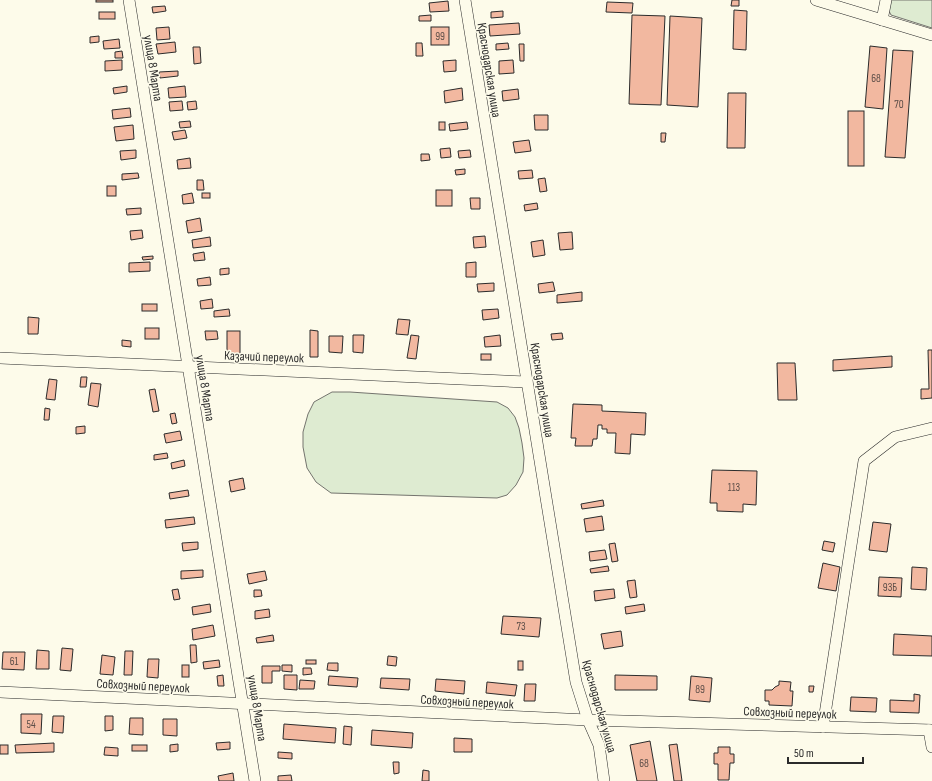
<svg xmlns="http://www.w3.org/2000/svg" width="932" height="781" viewBox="0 0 932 781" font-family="'Sofia Sans Condensed',sans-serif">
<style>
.green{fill:#deebd1;stroke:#74746e}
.building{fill:#f2b8a0;stroke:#2b2b2b}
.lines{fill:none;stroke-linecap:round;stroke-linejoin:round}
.minor-casing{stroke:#2b2b2b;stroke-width:12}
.minor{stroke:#fdfbea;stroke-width:11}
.labels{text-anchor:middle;stroke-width:3;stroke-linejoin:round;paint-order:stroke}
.number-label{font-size:11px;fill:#5d4e48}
.street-label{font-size:13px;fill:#2b2b2b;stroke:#fdfbea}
</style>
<rect width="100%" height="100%" fill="#fdfbea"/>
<g class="green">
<polygon points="891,0 932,0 932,28 891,15 888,9"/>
<polygon points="332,392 350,392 497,402 508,408 515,417 519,428 522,443 524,458 523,472 516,485 507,495 497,498 331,493 316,482 307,468 303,447 303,432 308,414 314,402"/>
</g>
<g class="building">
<rect x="96" y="0" width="17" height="2"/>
<polygon points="732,0 739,0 739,6 731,6"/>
<polygon points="448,1 449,11 430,12 429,3"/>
<polygon points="607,2 633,3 632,13 606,12"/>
<polygon points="165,6 166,11 153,13 152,7"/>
<polygon points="734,10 747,11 746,50 733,49"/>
<polygon points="503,11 503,17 491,18 491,12"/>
<rect x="99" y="12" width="16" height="7"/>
<polygon points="431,15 431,21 419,21 419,16"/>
<polygon points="632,15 665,16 661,105 629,104"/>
<polygon points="670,16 702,18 698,107 667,105"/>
<polygon points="519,23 520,34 490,36 489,25"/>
<polygon points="169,27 170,39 157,40 156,28"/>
<rect x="431" y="27" width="18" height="18"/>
<polygon points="99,36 99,42 90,43 90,37"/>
<polygon points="119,39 120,48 104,49 103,41"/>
<polygon points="175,42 176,52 158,54 156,44"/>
<polygon points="416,43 422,43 423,56 416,56"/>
<polygon points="508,43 509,49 496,50 496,44"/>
<polygon points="519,44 524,44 524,61 520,61"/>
<polygon points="870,46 887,48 883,109 865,107"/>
<polygon points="193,47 200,47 201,63 194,64"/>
<polygon points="893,50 913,51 905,158 885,157"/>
<polygon points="122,51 123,58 115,58 115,52"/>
<polygon points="122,60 122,70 105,71 105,61"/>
<polygon points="456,60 456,71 444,72 443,61"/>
<polygon points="513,60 514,73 499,74 499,61"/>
<polygon points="178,71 178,76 160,78 159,72"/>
<polygon points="127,86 127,92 114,94 113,88"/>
<polygon points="185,86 186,97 169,98 168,88"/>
<polygon points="462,88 463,100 445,103 444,91"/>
<polygon points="518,89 519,99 503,101 502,91"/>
<polygon points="728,93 746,93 745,148 727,148"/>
<polygon points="182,101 183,110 170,111 169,102"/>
<polygon points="196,101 197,109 188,110 187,102"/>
<polygon points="130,108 131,117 113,119 112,110"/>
<rect x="848" y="111" width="16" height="55"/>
<polygon points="534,115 548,115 548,130 535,130"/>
<polygon points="190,121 191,127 180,128 179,122"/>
<rect x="439" y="122" width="6" height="8"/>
<polygon points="467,122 468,129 450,131 449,124"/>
<polygon points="133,125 134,139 116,141 114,127"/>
<polygon points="185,130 187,138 174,140 172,132"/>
<polygon points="661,133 666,133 665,142 661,142"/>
<polygon points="529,140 531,151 515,153 513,142"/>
<polygon points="450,148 451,157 441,158 440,149"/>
<polygon points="136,150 136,158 121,160 120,151"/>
<polygon points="470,150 471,157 459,158 458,151"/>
<polygon points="421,154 429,154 430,160 421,161"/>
<polygon points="190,158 191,168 178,169 177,160"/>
<polygon points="465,169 465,174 456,175 455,170"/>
<polygon points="532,170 533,178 519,179 518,171"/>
<polygon points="138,173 139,178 122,180 122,174"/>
<polygon points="545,178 547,191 540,192 538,179"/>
<polygon points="197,180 203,180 204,190 197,190"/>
<rect x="107" y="186" width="9" height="10"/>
<rect x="436" y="190" width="16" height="16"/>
<polygon points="192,193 194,203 183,204 182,195"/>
<rect x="202" y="193" width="8" height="5"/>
<polygon points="470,198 480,198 480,209 471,209"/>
<polygon points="537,203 538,209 525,211 524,205"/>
<polygon points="141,208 141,214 127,215 126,209"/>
<polygon points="200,218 202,231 188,233 186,221"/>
<polygon points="142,230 143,238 131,240 130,231"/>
<polygon points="572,232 573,249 560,250 558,233"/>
<polygon points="485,236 486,247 474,248 473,237"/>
<polygon points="210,237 211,246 193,248 192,240"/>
<polygon points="543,240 545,255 533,257 531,242"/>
<polygon points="204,252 205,260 194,261 193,254"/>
<polygon points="153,256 153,259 143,260 142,257"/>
<polygon points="150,262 150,271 129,272 129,263"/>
<polygon points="476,262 476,277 466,277 466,263"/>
<polygon points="229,268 229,274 220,275 220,269"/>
<polygon points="210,277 211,285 198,286 197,279"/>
<polygon points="553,282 555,291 539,293 538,284"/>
<polygon points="494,283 494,291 478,292 477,284"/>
<polygon points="582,292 582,301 557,303 557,295"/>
<polygon points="212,299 213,308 201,309 200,301"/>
<rect x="142" y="304" width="15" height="7"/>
<polygon points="229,309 230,316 214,317 214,311"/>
<polygon points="498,309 499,318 483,320 482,310"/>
<polygon points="28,317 39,318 38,334 28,334"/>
<polygon points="398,319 410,320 408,335 396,334"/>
<rect x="145" y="328" width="14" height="11"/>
<polygon points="310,330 318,331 318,357 310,357"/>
<polygon points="205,331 217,331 218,339 206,340"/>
<rect x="227" y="331" width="13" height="24"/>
<polygon points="562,333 563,339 552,340 551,334"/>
<polygon points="353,335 364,335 363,353 353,352"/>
<polygon points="411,335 419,336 416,359 407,358"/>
<polygon points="500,335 501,346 485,347 484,337"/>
<polygon points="329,336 343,336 342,353 329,352"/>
<polygon points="122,340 131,341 131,347 122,346"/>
<polygon points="928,350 932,350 932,398 921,399 921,389 929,389"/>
<rect x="481" y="354" width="10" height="6"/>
<polygon points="892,356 892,367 833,371 833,360"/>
<polygon points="777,363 795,363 797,400 778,400"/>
<polygon points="81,377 87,377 86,387 80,387"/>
<polygon points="49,379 57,380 55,400 46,399"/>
<polygon points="91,383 101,384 98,407 88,405"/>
<polygon points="155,389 159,411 153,412 149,390"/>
<polygon points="573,404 602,405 602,411 646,413 645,435 631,434 630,454 615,453 616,433 607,433 607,429 602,429 602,425 598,425 597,439 593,439 592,446 575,446 576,438 571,438"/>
<polygon points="45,408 50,409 49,420 44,420"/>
<polygon points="175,413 177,423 172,424 170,414"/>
<polygon points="85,426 85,433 76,434 76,427"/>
<polygon points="180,431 182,440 166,443 164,434"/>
<polygon points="167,453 168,458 154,460 154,455"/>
<polygon points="184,460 185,466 172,469 171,463"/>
<polygon points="712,470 757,471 756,505 743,504 743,512 717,511 717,503 710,503"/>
<polygon points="243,478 245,489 231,492 229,481"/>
<polygon points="188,490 189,496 170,499 169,493"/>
<polygon points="603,500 604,506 582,509 581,504"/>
<polygon points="602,516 604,530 586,532 584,519"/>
<polygon points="194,517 195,524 166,528 165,520"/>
<polygon points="873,522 891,524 887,552 869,550"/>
<polygon points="824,541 835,543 833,552 822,550"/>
<polygon points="198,542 198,549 183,551 182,543"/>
<polygon points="615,543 618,561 612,562 609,544"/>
<polygon points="605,550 607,559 590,561 589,552"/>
<polygon points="823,563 840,567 836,591 818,588"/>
<polygon points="608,566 609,571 591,573 590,569"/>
<polygon points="912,567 927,568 926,590 911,589"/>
<polygon points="203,570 203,577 181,579 181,571"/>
<polygon points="265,571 267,580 249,584 247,574"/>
<polygon points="879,577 902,578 901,597 878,596"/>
<polygon points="635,580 637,597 630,598 627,581"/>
<polygon points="178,589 180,599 174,600 172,590"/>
<polygon points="614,589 615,598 595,601 594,591"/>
<polygon points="254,590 261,590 262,596 254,597"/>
<polygon points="210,604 211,612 193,615 192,607"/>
<polygon points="644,604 645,611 626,614 625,607"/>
<polygon points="269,609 270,617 255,619 255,611"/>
<polygon points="503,616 541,618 539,637 501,634"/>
<polygon points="213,625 215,636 193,640 192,629"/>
<polygon points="621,631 623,646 604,649 601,634"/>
<polygon points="894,634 932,636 932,656 893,655"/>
<polygon points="273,635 274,641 257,643 256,638"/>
<polygon points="190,645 196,645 197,662 191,663"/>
<polygon points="62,648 73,649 71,671 60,670"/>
<polygon points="37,650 49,651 49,669 36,669"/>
<polygon points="125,651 133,651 132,675 124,675"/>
<polygon points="3,652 25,652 24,670 2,669"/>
<polygon points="102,655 115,657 113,675 100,674"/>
<polygon points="388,656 397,657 396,666 387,665"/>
<polygon points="148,659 159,659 158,678 147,677"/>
<polygon points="219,660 220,667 204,669 203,662"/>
<rect x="306" y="660" width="10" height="4"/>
<rect x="518" y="661" width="5" height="9"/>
<polygon points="328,663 338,663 338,671 327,670"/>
<rect x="182" y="665" width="7" height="12"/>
<polygon points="282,665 292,665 292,672 282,671"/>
<polygon points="262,666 280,666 280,671 272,671 272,683 262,683"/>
<polygon points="303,668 311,668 312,674 303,675"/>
<polygon points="223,675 224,686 218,686 217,676"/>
<polygon points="284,675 297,675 297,690 284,689"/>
<polygon points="615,675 657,676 657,690 615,690"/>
<polygon points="329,676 358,678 357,687 328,685"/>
<polygon points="691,676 712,678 710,702 689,700"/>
<polygon points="381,678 410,679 409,690 380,688"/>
<polygon points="436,679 465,681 464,694 435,691"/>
<polygon points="300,680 315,681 314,689 299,689"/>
<polygon points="779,681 791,682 790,691 793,691 792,706 769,705 769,701 765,701 765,690 772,690 775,687 779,685"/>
<polygon points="487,682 517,685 515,696 486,693"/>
<polygon points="525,684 536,684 535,701 524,701"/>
<polygon points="809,686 814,686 813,692 809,692"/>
<polygon points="914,694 920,695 919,713 890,712 890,700 914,701"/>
<polygon points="851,697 877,698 876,712 850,711"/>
<polygon points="21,714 42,714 41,734 21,733"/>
<polygon points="53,716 64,716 63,733 52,732"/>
<polygon points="105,716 113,716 113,730 105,731"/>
<polygon points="130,718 143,718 143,735 129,734"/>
<polygon points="163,719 177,719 177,736 163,735"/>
<polygon points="284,724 336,728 335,743 283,739"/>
<polygon points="344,726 352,727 351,745 343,744"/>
<polygon points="372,730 413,733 412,748 371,745"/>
<polygon points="454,738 472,739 472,752 454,752"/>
<polygon points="650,741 657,781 637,781 630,745"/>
<polygon points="230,742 230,749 217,750 216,743"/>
<polygon points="54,743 54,752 16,753 15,745"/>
<polygon points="178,744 178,751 170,752 170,745"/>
<polygon points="677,744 682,781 674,781 669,745"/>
<rect x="0" y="745" width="8" height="9"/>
<rect x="132" y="745" width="15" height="6"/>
<polygon points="105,747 118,748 118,756 104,755"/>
<polygon points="718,747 730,747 730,754 734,754 734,763 730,763 729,780 718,780 718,764 714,764 714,753 718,753"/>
<polygon points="278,752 292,753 292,759 278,758"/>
<polygon points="393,762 399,762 399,773 394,774"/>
<polygon points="423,770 429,771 429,781 422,781"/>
<polygon points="233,773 234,781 219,781 218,776"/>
<polygon points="291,775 292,781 278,781 278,776"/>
</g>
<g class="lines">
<defs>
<g id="minor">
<polyline points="129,0 255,781"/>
<polyline points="465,0 576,682 588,720 599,745 604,781"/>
<polyline points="816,0 932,35"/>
<polyline points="882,20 886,0"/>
<polyline points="0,358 527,382"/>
<polyline points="0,692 588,720 932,730"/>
<polyline points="823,727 864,461 895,437 932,428"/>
<polyline points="929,730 932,747"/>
</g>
</defs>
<use href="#minor" class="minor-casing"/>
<use href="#minor" class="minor"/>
</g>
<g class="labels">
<g class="number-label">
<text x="440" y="40">99</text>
<text x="876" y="82">68</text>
<text x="899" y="108">70</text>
<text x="734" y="491">113</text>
<text x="890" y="591">93Б</text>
<text x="521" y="630">73</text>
<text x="14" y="665">61</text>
<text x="700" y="693">89</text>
<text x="31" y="728">54</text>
<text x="644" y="767">68</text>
</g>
<g class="street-label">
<text transform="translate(154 68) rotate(81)" y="5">улица 8 Марта</text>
<text transform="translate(490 70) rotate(81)" y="5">Краснодарская улица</text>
<text transform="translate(264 356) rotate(2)" y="5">Казачий переулок</text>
<text transform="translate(206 388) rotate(81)" y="5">улица 8 Марта</text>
<text transform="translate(543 390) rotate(81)" y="5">Краснодарская улица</text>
<text transform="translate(143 685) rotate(3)" y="5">Совхозный переулок</text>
<text transform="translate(467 701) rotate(3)" y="5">Совхозный переулок</text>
<text transform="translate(600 706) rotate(74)" y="5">Краснодарская улица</text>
<text transform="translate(258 708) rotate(81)" y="5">улица 8 Марта</text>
<text transform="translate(790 712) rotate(2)" y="5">Совхозный переулок</text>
</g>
</g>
<path d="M788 757v6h75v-6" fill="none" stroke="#2b2b2b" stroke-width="2"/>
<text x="794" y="757" font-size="12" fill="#2b2b2b" stroke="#fdfbea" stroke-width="3" paint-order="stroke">50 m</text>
</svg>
